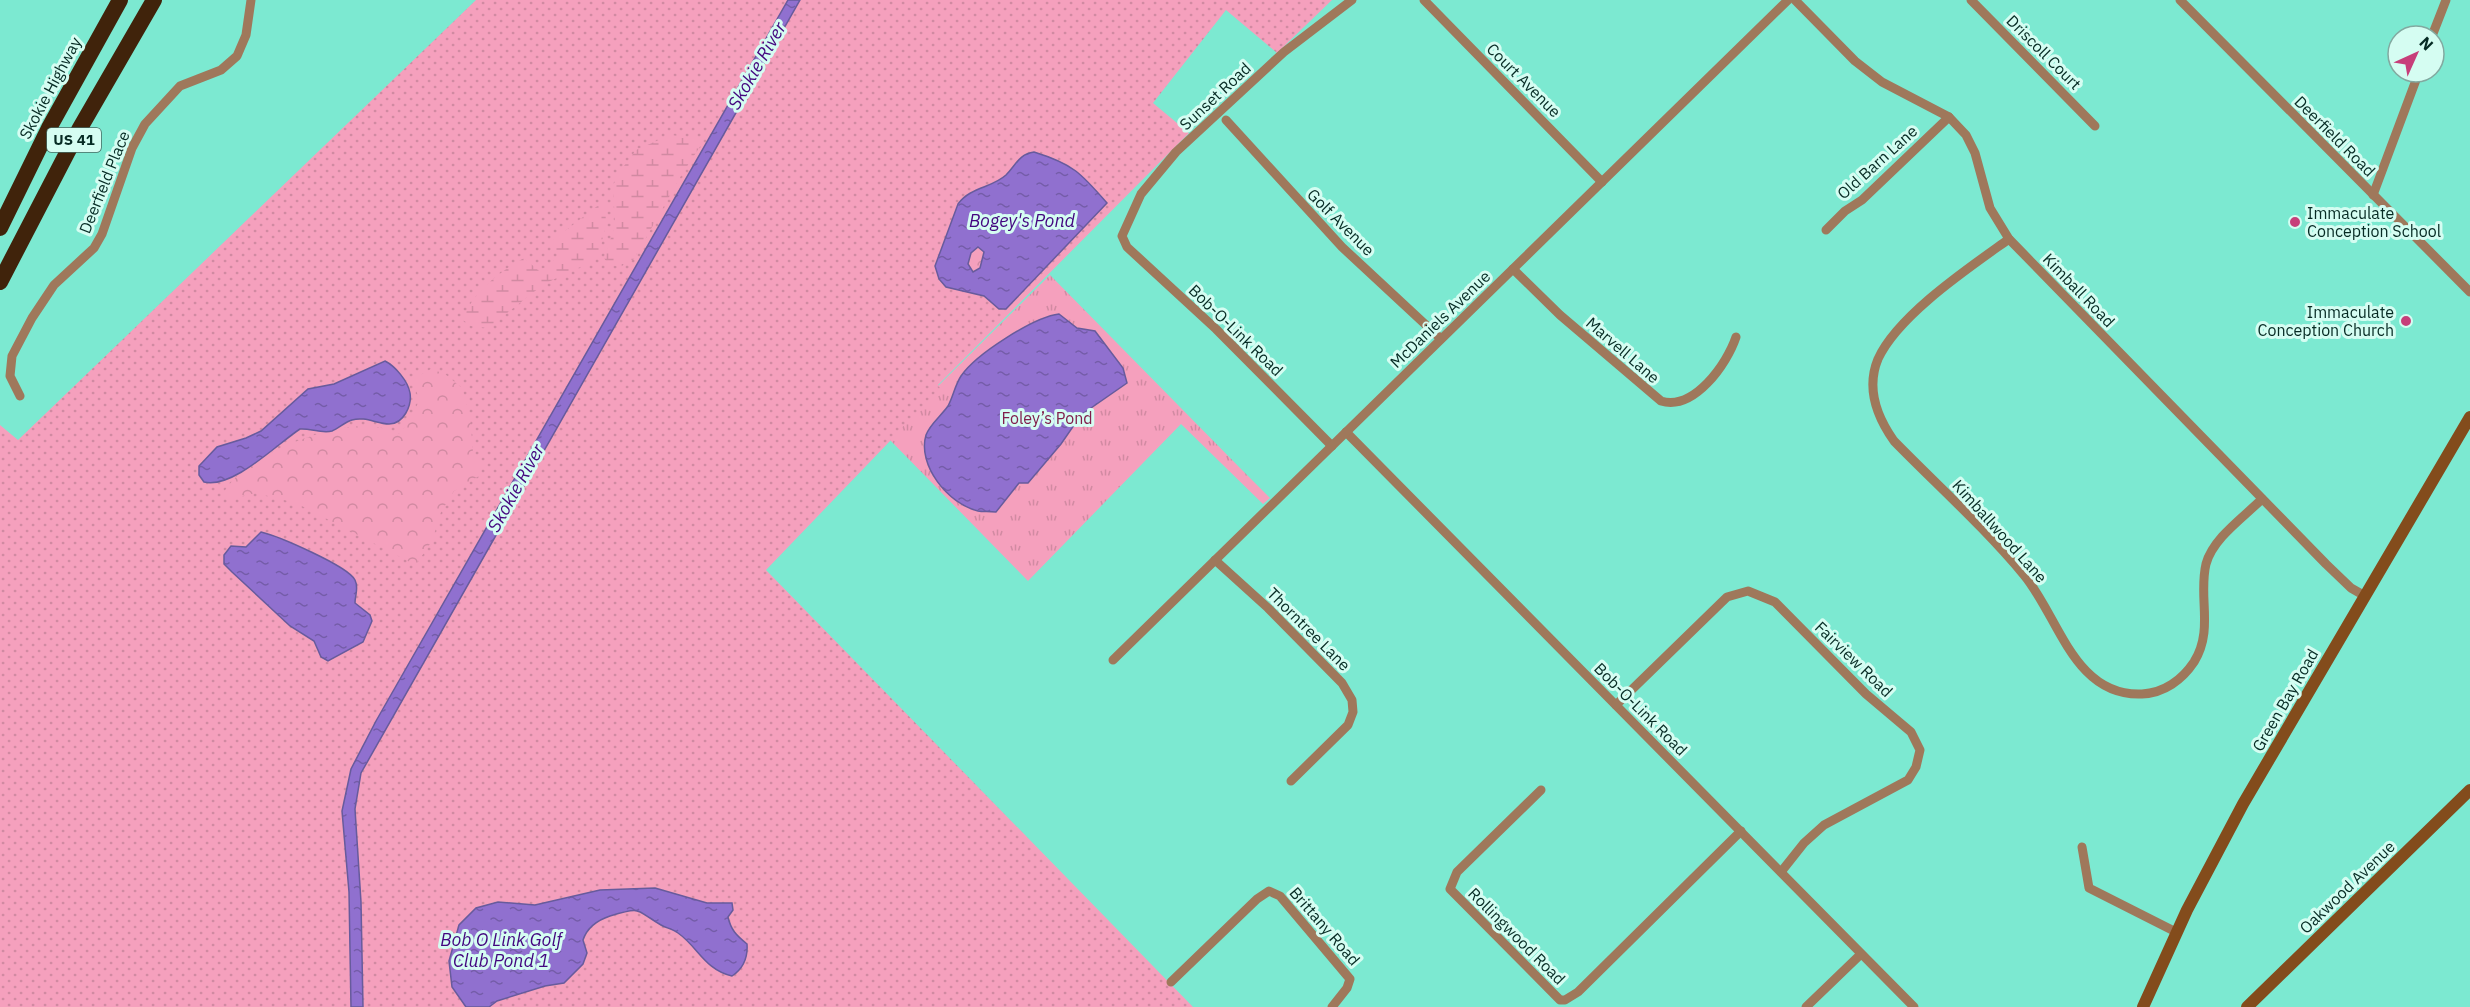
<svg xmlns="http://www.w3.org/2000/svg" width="2470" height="1007" viewBox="0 0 2470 1007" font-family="'IBM Plex Sans',sans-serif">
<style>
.grass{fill:url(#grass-dots)}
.forest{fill:url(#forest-crowns)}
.wetland{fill:url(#wetland-marsh)}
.park{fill:url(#park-tufts)}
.water{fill:url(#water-ripples);stroke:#675b9c;stroke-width:1.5;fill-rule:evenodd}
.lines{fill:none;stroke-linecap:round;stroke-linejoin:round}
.street{stroke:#9f785b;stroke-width:9}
.secondary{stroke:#834c1c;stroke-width:12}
.highway{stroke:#40230b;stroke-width:16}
.poi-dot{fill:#c73e7a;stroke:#d5fdf2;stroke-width:2}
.labels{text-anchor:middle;stroke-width:6;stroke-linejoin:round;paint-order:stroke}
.shield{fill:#d5fdf2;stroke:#446a62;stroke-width:1.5}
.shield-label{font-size:15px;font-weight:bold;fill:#062b24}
.street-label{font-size:16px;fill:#062b24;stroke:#d5fdf2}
.poi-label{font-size:16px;fill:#062b24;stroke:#d5fdf2;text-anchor:start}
.park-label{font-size:16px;fill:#801e4b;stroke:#d5fdf2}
.water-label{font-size:18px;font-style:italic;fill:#43067f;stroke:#d5fdf2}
</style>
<defs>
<pattern id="grass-dots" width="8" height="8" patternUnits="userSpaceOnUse" patternTransform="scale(1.5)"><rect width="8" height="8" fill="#f5a0bd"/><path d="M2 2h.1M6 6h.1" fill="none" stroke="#d18aa2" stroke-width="1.8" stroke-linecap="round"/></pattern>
<pattern id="forest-crowns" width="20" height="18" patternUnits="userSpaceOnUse" patternTransform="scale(1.5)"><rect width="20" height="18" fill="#f5a0bd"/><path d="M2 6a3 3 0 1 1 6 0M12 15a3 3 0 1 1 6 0" fill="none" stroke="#d18aa2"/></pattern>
<pattern id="wetland-marsh" width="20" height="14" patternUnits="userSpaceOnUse" patternTransform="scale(1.5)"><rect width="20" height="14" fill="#f5a0bd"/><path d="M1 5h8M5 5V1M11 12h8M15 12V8" fill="none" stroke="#d18aa2"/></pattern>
<pattern id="park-tufts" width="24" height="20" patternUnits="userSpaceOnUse" patternTransform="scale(1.5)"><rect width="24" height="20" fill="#f5a0bd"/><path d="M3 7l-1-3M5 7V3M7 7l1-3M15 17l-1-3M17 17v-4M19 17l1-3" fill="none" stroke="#d18aa2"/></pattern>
<pattern id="water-ripples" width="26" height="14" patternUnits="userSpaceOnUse" patternTransform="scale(1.5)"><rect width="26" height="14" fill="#9070cf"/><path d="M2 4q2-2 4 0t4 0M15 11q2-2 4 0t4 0" fill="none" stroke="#745ca8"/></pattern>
</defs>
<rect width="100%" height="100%" fill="#7ce9d1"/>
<polygon class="grass" points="476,0 1332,0 1277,53 1226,10 1153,103 1189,133 938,385 941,388 766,570 1193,1007 0,1007 0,425 18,440"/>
<g class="forest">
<polygon points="978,247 984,252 980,268 973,272 968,264 971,253"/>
<path d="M 431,369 L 445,374 L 462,388 L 470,416 L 473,452 L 482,462 L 479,476 L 454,491 L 441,512 L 432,541 L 417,563 L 410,562 L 296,503 L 256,493 L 233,498 L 223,494 C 241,457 327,424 367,426 C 379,426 388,430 399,434 L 412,418 L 419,400 L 413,379 Z"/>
</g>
<g class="wetland">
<polygon points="670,135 697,138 703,142 682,174 634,259 620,267 608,264 604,258 615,226 613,185 624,166 636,150"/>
<path d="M 605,200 L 606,226 L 600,248 L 589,263 L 544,284 L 488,328 L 471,326 L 463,320 C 471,293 501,271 524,258 L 538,270 L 548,267 L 558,255 L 552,241 Z"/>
</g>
<polygon class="park" points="1050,275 1240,468 1270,498 1263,504 1181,424 1028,581 890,440 940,388 938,386"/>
<g class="water">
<polygon points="788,0 800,0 361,773 355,809 361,902 363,1007 351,1007 349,892 342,811 351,769 376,721"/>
<path d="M 1034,152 C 1073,164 1081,173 1107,203 L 1006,309 L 999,309 L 984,296 L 946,287 L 939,279 L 935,266 L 958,204 C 970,187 992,188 1006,175 C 1016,165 1019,154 1034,152 ZM 978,247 L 984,252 L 980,268 L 973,272 L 968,264 L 971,253 Z"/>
<path d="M 1059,314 L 1077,328 L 1095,331 L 1123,368 L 1127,383 L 1081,415 L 1061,444 L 1028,483 L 1019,483 L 996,512 C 990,511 983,512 978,511 C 948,504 917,465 926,435 C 930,424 941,416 948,406 C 953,397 955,385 961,376 C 976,354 1034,317 1059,314 Z"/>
<path d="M 385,361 C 395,366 408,381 410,393 C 412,405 404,424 389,424 C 377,424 365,416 352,420 C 345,422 339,428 332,431 C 322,434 310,428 300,429 C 277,444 233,489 204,482 L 199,475 L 199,466 L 217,447 L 246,438 L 261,431 L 308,389 L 334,384 Z"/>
<path d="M 261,532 C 278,536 348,566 355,580 C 359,588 355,595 355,603 L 370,615 L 372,621 L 363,642 L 328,661 L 321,657 L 314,641 L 290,626 L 232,572 L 224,564 L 224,555 L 231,546 L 246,547 Z"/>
<path d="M 655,888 L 707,903 L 732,903 L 733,910 L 728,917 C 731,930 736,935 747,944 C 748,958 744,968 732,976 C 705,970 698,947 678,933 C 673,929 666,928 661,925 C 635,910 643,906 610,916 C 598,920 587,928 583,940 L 587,953 L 583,964 L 564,983 L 545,986 L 497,1001 L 489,1007 L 466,1007 L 452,987 L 449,961 L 459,925 L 476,908 L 498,902 L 535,905 L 600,890 Z"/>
</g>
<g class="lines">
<g class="street">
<polyline points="1424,0 1602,182"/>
<polyline points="1795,0 1855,61 1882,82 1949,117 1966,135 1975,153 1990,208 2009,239 2326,564 2351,588 2365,596"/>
<polyline points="1971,0 2095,126"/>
<polyline points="2180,0 2470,292"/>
<polyline points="2432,36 2446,0"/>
<polyline points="1226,120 1342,247 1441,339"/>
<polyline points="2373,195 2419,72"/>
<polyline points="1826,230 1845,211 1862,200 1949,117"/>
<path d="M 2009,239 C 1970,267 1898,315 1878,359 C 1866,388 1877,417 1894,441 C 1937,485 1984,527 2024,575 C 2059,617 2074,697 2142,694 C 2164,693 2182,680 2194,662 C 2214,630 2198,597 2206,564 C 2213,538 2244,517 2262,499"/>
<path d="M 1513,269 L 1560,315 L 1661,401 C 1694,411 1727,364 1736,337"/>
<polyline points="20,396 10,376 12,356 32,318 54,285 94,248 102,234 132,148 145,124 180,86 221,70 237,56 246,35 251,0"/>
<polyline points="1346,432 1914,1007"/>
<polyline points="1332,446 1216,329 1127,247 1122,236 1141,194 1176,152 1284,52 1352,0"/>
<polyline points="1215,560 1268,608 1342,683 1352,700 1353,712 1348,725 1291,781"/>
<polyline points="1113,660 1788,0"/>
<polyline points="1616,705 1727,597 1748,591 1775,602 1866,694 1911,732 1920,750 1916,767 1908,780 1824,825 1804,843 1781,872"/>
<polyline points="1541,790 1457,872 1450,889 1560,1000 1565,1000 1578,992 1741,831"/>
<polyline points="2082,847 2089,888 2176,932"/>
<polyline points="1171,982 1257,899 1269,891 1280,896 1350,979 1347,988 1332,1007"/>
<polyline points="1806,1007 1861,954"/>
</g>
<g class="secondary">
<polyline points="2143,1007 2187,910 2243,804 2470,417"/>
<polyline points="2247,1007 2470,790"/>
</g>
<g class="highway">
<polyline points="0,228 49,128 120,0"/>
<polyline points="0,282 80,128 154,0"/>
</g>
</g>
<g class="poi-dot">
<circle cx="2295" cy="222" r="6"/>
<circle cx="2406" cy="321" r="6"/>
</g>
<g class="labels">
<rect class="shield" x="47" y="128" width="54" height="24" rx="4.5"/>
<g class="shield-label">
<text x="74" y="145">US 41</text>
</g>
<g class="street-label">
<text transform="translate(2044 52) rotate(45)" y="6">Driscoll Court</text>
<text transform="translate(1524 80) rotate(45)" y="6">Court Avenue</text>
<text transform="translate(50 88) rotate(-62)" y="6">Skokie Highway</text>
<text transform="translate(1215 96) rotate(-43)" y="6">Sunset Road</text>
<text transform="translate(2335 136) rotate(45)" y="6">Deerfield Road</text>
<text transform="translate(1877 162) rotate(-42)" y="6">Old Barn Lane</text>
<text transform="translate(104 182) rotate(-68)" y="6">Deerfield Place</text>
<text transform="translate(1341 222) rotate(45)" y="6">Golf Avenue</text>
<text transform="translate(2079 290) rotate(46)" y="6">Kimball Road</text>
<text transform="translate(1440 319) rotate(-44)" y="6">McDaniels Avenue</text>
<text transform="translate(1236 330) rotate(44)" y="6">Bob-O-Link Road</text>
<text transform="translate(1623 350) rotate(41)" y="6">Marvell Lane</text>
<text transform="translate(2000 531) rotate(48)" y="6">Kimballwood Lane</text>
<text transform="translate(1309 629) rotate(45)" y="6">Thorntree Lane</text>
<text transform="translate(1854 659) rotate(44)" y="6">Fairview Road</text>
<text transform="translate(2285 700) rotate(-60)" y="6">Green Bay Road</text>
<text transform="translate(1641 709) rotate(45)" y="6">Bob-O-Link Road</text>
<text transform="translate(2347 887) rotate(-44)" y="6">Oakwood Avenue</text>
<text transform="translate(1325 926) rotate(49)" y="6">Brittany Road</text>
<text transform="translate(1517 936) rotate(45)" y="6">Rollingwood Road</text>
</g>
<g class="poi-label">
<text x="2307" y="219">Immaculate<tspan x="2307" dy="18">Conception School</tspan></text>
<text x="2394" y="318" text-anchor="end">Immaculate<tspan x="2394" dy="18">Conception Church</tspan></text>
</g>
<g class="park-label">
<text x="1047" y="424">Foley’s Pond</text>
</g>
<g class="water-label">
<text transform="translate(757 66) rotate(-60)" y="6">Skokie River</text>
<text x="1022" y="227">Bogey's Pond</text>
<text transform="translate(516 488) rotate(-61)" y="6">Skokie River</text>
<text x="501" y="946">Bob O Link Golf<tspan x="501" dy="21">Club Pond 1</tspan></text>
</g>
</g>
<g transform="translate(2416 54) rotate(45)"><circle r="28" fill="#d5fdf2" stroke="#82a9a0" stroke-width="1.5"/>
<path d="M0-4.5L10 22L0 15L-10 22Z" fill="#c73e7a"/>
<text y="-9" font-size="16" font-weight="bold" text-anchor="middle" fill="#062b24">N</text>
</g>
</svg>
